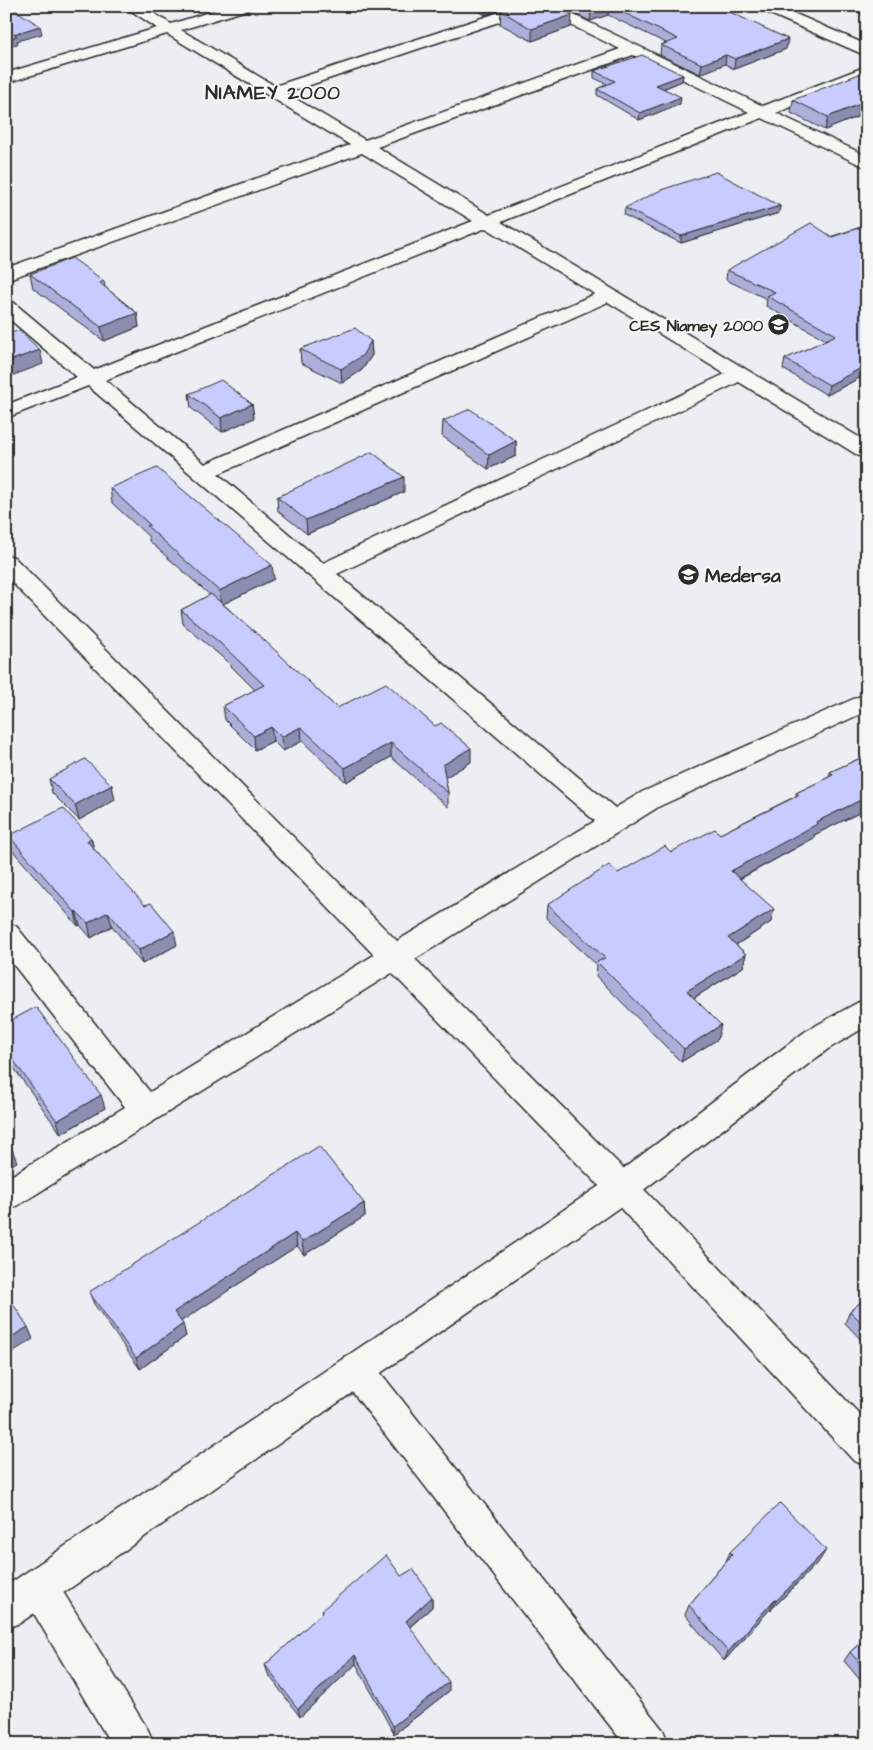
<svg xmlns="http://www.w3.org/2000/svg" width="873" height="1750" viewBox="0 0 873 1750" font-family="'Architects Daughter',sans-serif">
<style>
.lines{fill:none;stroke-linecap:round;stroke-linejoin:round}
.minor-casing{stroke:#2b2b2b;stroke-width:3}
.tertiary-casing{stroke:#2b2b2b;stroke-width:3}
.minor{fill:#f6f6f2;fill-rule:evenodd}
.tertiary{fill:#f6f6f2;fill-rule:evenodd}
.wall{fill:#acafda;stroke:#2b2b2b}
.shaded-wall{fill:#8c8eb1;stroke:#2b2b2b}
.building{fill:#c8cbfd;stroke:#2b2b2b}
.labels{text-anchor:middle;stroke-width:4;stroke-linejoin:round;paint-order:stroke}
.far-poi-label{font-size:16px;font-weight:bold;fill:#2b2b2b;stroke:#f6f6f2;text-anchor:end}
.poi-label{font-size:19px;font-weight:bold;fill:#2b2b2b;stroke:#f6f6f2;text-anchor:start}
.far-district-label{font-size:20px;font-weight:bold;letter-spacing:1px;fill:#2b2b2b;stroke:#f6f6f2}
</style>
<rect width="100%" height="100%" fill="#ededf4"/>
<filter id="ink" filterUnits="userSpaceOnUse"><feTurbulence type="fractalNoise" baseFrequency=".02" numOctaves="2"/><feDisplacementMap in="SourceGraphic" scale="10" xChannelSelector="R" yChannelSelector="G"/><feConvolveMatrix kernelMatrix="1 2 1 2 8 2 1 2 1" color-interpolation-filters="sRGB"/></filter>
<g filter="url(#ink)">
<g class="lines">
<defs>
<g id="minor">
<path d="M 124,6 L 142,6 L 171,24 L 229,6 L 252,6 L 250,9 L 181,30 L 275,86 L 518,6 L 555,6 L 763,106 L 867,66 L 867,77 L 776,113 L 867,156 L 867,168 L 762,118 L 501,222 L 867,442 L 867,457 L 859,456 L 739,382 L 337,574 L 615,808 L 642,792 L 867,693 L 867,711 L 660,806 L 415,959 L 633,1178 L 867,1422 L 867,1466 L 854,1461 L 611,1198 L 392,973 L 17,1206 L 6,1210 L 6,1179 L 125,1107 L 6,955 L 6,923 L 16,926 L 150,1092 L 374,955 L 6,576 L 6,555 L 14,557 L 397,941 L 595,821 L 88,386 L 6,418 L 6,405 L 77,377 L 6,316 L 6,300 L 13,302 L 94,370 L 473,221 L 362,153 L 6,280 L 6,268 L 350,145 L 167,34 L 6,83 L 6,73 L 157,28 ZM 538,9 L 620,49 L 365,140 L 286,93 ZM 633,55 L 749,112 L 489,215 L 377,147 ZM 486,228 L 595,294 L 205,464 L 105,380 ZM 608,302 L 725,374 L 323,563 L 218,474 Z"/>
<polygon points="757,6 777,6 867,45 867,56 759,9"/>
<polygon points="356,1352 368,1357 663,1730 669,1744 624,1744 344,1381 339,1369 344,1357"/>
<polygon points="39,1568 52,1574 148,1730 154,1744 111,1744 26,1600 20,1587 26,1574"/>
</g>
<polygon id="tertiary" points="867,999 867,1026 828,1049 633,1198 20,1623 6,1628 6,1586 611,1178 806,1031 857,1003"/>
</defs>
<use href="#minor" class="minor-casing"/>
<use href="#tertiary" class="tertiary-casing"/>
<use href="#minor" class="minor"/>
<use href="#tertiary" class="tertiary"/>
</g>
<g class="wall">
<polygon points="470,6 511,6 485,15"/>
<polygon points="559,6 717,6 786,49 734,69 725,64 700,74 660,55 661,45 666,43 608,15 590,21"/>
<polygon points="843,6 867,6 867,16"/>
<polygon points="501,11 571,27 532,41 500,24"/>
<polygon points="594,71 683,75 682,81 663,89 680,104 639,120 597,95 597,89 607,84 594,78"/>
<polygon points="867,73 867,122 857,117 825,130 791,113 793,100"/>
<polygon points="780,206 779,213 681,243 624,215 625,208"/>
<polygon points="867,225 867,374 827,395 783,369 785,359 826,340 766,306 767,299 726,280 727,270"/>
<polygon points="30,274 104,281 105,287 137,313 139,327 104,341 33,288"/>
<polygon points="371,341 372,355 362,370 342,383 301,363 300,349"/>
<polygon points="189,394 252,404 254,418 222,432 191,408"/>
<polygon points="443,421 516,441 516,456 488,469 442,436"/>
<polygon points="110,488 274,579 223,604 337,708 471,762 445,777 448,793 448,807 391,757 346,782 302,741 283,751 273,741 255,750 225,720 223,706 255,690 222,657 183,624 181,610 210,595 149,541 149,537 112,503"/>
<polygon points="404,492 307,534 278,511 277,497"/>
<polygon points="867,755 867,809 814,835 814,838 740,879 771,922 736,945 746,954 743,967 694,998 718,1039 681,1062 596,976 597,965 546,918 547,905 618,873 720,834 796,796 796,793 829,777 830,772"/>
<polygon points="49,779 115,800 79,820 52,793"/>
<polygon points="9,836 91,838 94,849 177,945 142,964 112,926 91,938 80,925 78,926 13,851"/>
<polygon points="6,1023 105,1108 61,1134 6,1057"/>
<polygon points="364,1203 365,1216 304,1255 297,1246 181,1321 186,1336 140,1369 94,1304 89,1292"/>
<polygon points="867,1297 867,1346 845,1323 850,1311"/>
<polygon points="730,1552 820,1560 771,1610 770,1609 724,1661 685,1615 689,1605 726,1561"/>
<polygon points="401,1576 432,1597 432,1607 410,1627 449,1691 394,1734 356,1664 300,1717 268,1674 265,1665 323,1613 322,1610"/>
<polygon points="867,1637 867,1688 844,1661 850,1652"/>
</g>
<g class="shaded-wall">
<polygon points="485,6 511,6 485,15"/>
<polygon points="606,6 609,6 608,15 590,21 591,11"/>
<polygon points="572,15 571,27 532,41 532,29"/>
<polygon points="40,26 42,34 17,41 18,44 6,47 6,39 14,34"/>
<polygon points="788,39 786,49 734,69 735,59"/>
<polygon points="726,55 725,64 700,74 702,64"/>
<polygon points="683,75 682,81 655,92 656,85"/>
<polygon points="681,97 680,104 639,120 640,113"/>
<polygon points="860,104 857,117 825,130 828,117"/>
<polygon points="780,206 779,213 681,243 681,236"/>
<polygon points="137,313 139,327 104,341 101,327"/>
<polygon points="371,341 372,355 362,370 342,383 341,369"/>
<polygon points="40,350 43,364 6,378 6,362"/>
<polygon points="867,365 867,374 827,395 829,385"/>
<polygon points="252,404 254,418 222,432 221,418"/>
<polygon points="516,441 516,456 488,469 489,455"/>
<polygon points="404,477 404,492 307,534 306,520"/>
<polygon points="272,565 274,579 221,605 219,591"/>
<polygon points="271,727 273,741 255,750 254,736"/>
<polygon points="301,727 302,741 283,751 281,737"/>
<polygon points="391,743 391,757 346,782 345,768"/>
<polygon points="471,748 471,762 443,779 443,765"/>
<polygon points="112,785 115,800 79,820 75,805"/>
<polygon points="867,797 867,809 814,835 814,838 728,885 731,871 816,822"/>
<polygon points="91,838 95,853 87,841"/>
<polygon points="774,909 771,922 725,952 728,938"/>
<polygon points="76,911 80,925 78,926 75,912"/>
<polygon points="108,912 112,926 91,938 88,923"/>
<polygon points="174,931 177,945 142,964 139,950"/>
<polygon points="746,954 743,967 684,1004 687,991"/>
<polygon points="721,1025 718,1039 681,1062 684,1049"/>
<polygon points="101,1095 105,1108 61,1134 57,1121"/>
<polygon points="12,1149 17,1162 6,1168 6,1152"/>
<polygon points="364,1203 365,1216 304,1255 302,1242"/>
<polygon points="295,1233 297,1246 177,1324 174,1312"/>
<polygon points="183,1324 186,1336 140,1369 136,1358"/>
<polygon points="28,1327 33,1339 6,1356 6,1340"/>
<polygon points="826,1550 820,1560 771,1610 776,1601"/>
<polygon points="432,1597 432,1607 406,1630 406,1621"/>
<polygon points="775,1599 770,1609 724,1661 728,1652"/>
<polygon points="355,1655 356,1664 300,1717 298,1709"/>
<polygon points="449,1682 449,1691 394,1734 393,1726"/>
</g>
<g class="building">
<polygon points="6,6 9,6 40,26 14,34 17,36 6,39"/>
<polygon points="515,6 554,6 572,15 532,29 501,11"/>
<polygon points="580,6 606,6 591,11"/>
<polygon points="610,6 717,6 788,39 735,59 726,55 702,64 661,45 678,39"/>
<polygon points="642,55 683,75 656,85 681,97 640,113 597,89 615,81 594,71"/>
<polygon points="864,72 867,73 867,108 860,104 828,117 793,100"/>
<polygon points="716,172 780,206 681,236 625,208 661,190"/>
<polygon points="811,223 832,237 867,225 867,365 829,385 785,359 836,335 767,296 775,292 727,270"/>
<polygon points="72,258 104,281 100,283 137,313 101,327 30,274"/>
<polygon points="355,328 371,341 362,356 341,369 300,349"/>
<polygon points="19,330 40,350 6,362 6,335"/>
<polygon points="221,380 252,404 221,418 189,394"/>
<polygon points="470,409 516,441 489,455 443,421"/>
<polygon points="372,452 404,477 306,520 277,497"/>
<polygon points="157,468 272,565 219,591 147,526 150,525 110,488"/>
<polygon points="211,594 263,639 337,708 386,683 435,726 441,723 471,748 443,765 448,793 391,743 345,768 301,727 281,737 271,727 254,736 223,706 264,685 220,643 181,610"/>
<polygon points="867,755 867,797 816,822 817,824 731,871 774,909 728,938 746,954 687,991 721,1025 684,1049 597,962 605,958 547,905 609,865 618,873 665,846 671,852 715,829 720,834 799,795 796,793 833,775 830,772"/>
<polygon points="85,759 112,785 75,805 49,779"/>
<polygon points="63,808 91,838 87,841 109,866 145,905 151,903 174,931 139,950 108,912 88,923 76,911 75,912 9,836"/>
<polygon points="36,1007 101,1095 57,1121 6,1050 6,1023"/>
<polygon points="6,1141 12,1149 6,1152"/>
<polygon points="319,1146 364,1203 302,1242 295,1233 174,1312 183,1324 136,1358 89,1292"/>
<polygon points="6,1293 28,1327 6,1340"/>
<polygon points="867,1297 867,1328 850,1311"/>
<polygon points="780,1503 826,1550 776,1601 775,1599 728,1652 689,1605 732,1554 730,1552"/>
<polygon points="386,1555 401,1576 413,1569 432,1597 406,1621 449,1682 393,1726 355,1655 298,1709 265,1665 323,1612 322,1610"/>
<polygon points="867,1637 867,1671 850,1652"/>
</g>
</g>
<defs>
<symbol id="school-disc" viewBox="-11 -11 22 22"><circle r="9.5" fill="#2b2b2b" stroke="#f6f6f2"/><path d="M0-5L7-2L0 1L-7-2ZM-4 1L0 2.5L4 1V4Q0 6-4 4Z" fill="#fff"/></symbol>
</defs>
<g fill-rule="evenodd">
<use href="#school-disc" x="766" y="312" width="25" height="25"/>
<use href="#school-disc" x="676" y="562" width="25" height="25"/>
</g>
<g class="labels">
<g class="far-poi-label">
<text x="763" y="331">CES Niamey 2000</text>
</g>
<g class="poi-label">
<text x="705" y="582">Medersa</text>
</g>
<g class="far-district-label">
<text x="273" y="99">NIAMEY 2000</text>
</g>
</g>
<rect width="873" height="1750" fill="none" stroke="#f6f6f2" stroke-width="25"/>
<rect x="12" y="12" width="848" height="1725" fill="none" stroke="#2b2b2b" stroke-width="2" filter="url(#ink)"/>
</svg>
